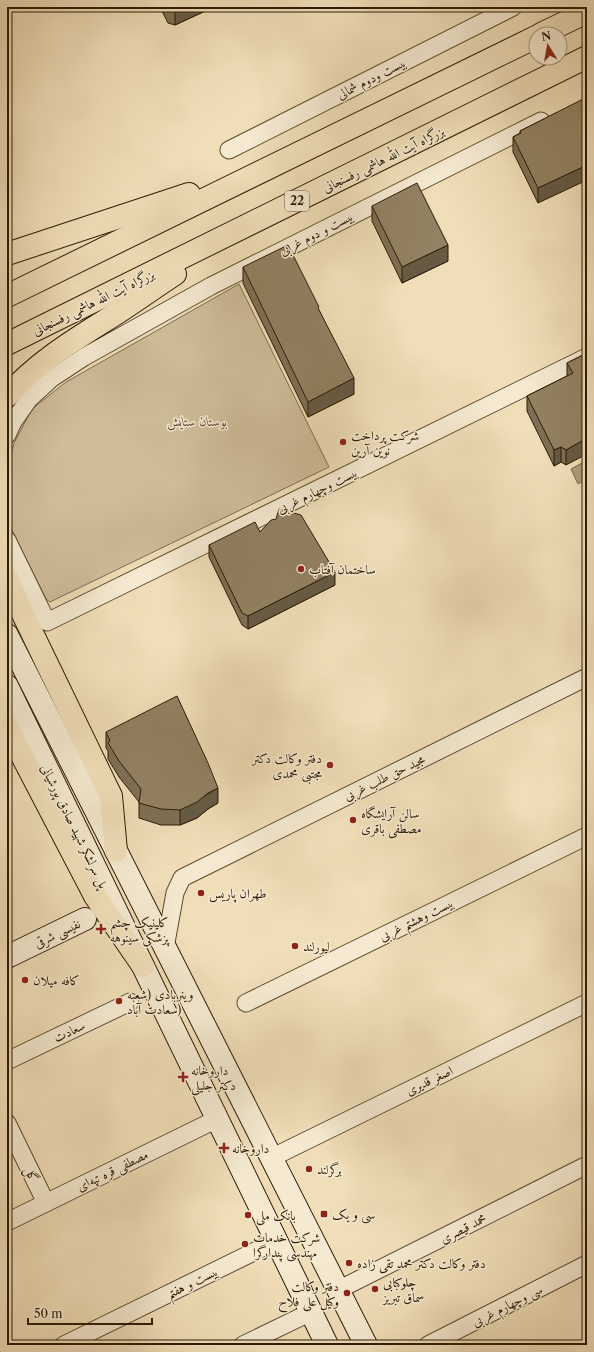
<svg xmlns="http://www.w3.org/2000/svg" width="594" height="1352" viewBox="0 0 594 1352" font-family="'Libre Caslon Text',Amiri,serif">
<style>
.green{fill:#cfbd9a;stroke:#7e6c50}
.water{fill:#ad9c7b;stroke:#79694c}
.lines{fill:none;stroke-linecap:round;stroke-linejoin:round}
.street-casing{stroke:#5d4c32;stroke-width:19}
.secondary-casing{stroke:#2c1c05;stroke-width:24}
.highway-casing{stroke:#2c1c05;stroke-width:24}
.street{stroke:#f5ead1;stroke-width:17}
.secondary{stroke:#f5ead1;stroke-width:22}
.highway{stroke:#f0deb8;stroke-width:22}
.wall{fill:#7e6f54;stroke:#2c1c05}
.shaded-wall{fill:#665a45;stroke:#2c1c05}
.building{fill:#928162;stroke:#2c1c05}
.poi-dot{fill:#8f2418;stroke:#f5ead1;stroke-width:1.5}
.labels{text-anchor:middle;stroke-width:3;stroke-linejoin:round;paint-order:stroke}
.shield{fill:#f5ead1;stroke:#685a42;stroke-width:1}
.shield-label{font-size:12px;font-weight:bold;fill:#2c1c05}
.street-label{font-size:13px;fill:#2c1c05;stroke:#f5ead1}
.park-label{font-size:13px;font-style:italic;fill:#5d4c32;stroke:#f5ead1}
.poi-label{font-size:13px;fill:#2c1c05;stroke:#f5ead1;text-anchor:start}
</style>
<rect width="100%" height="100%" fill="#f0deb8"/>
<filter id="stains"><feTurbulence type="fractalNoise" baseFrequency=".005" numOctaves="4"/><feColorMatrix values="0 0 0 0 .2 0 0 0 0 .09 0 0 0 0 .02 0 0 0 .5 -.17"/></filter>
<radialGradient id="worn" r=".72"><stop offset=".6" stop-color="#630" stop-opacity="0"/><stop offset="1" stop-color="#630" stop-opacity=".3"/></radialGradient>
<polygon class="green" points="239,284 329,467 50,602 46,599 8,522 7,516 7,470 14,443 32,409 66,382"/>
<polygon class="water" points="582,463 587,473 587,479 578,484 571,469"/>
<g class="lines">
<defs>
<g id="street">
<polyline points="229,150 513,7"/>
<polyline points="7,435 13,422 29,399 52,378 84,357 211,286 541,121"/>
<polyline points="7,540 47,622 587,357"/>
<polyline points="165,948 175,893 182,878 587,677"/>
<polyline points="246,1003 587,836"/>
<polyline points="7,1061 130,1002"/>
<polyline points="7,1123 46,1203"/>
<polyline points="271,1158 587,1003"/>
<polyline points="7,1222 217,1119"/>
<polyline points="338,1290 587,1165"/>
<polyline points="64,1345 276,1241"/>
<polyline points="243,1345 311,1312"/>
<polyline points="428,1345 587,1264"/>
</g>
<g id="secondary">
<polyline points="7,635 366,1345"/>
<polyline points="7,686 327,1345"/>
<polyline points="7,957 85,919"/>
</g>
<g id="highway">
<polyline points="541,34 587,12"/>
<polyline points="7,254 189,194"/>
<polyline points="7,296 536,37"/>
<polyline points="7,344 587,57"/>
<path d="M 7,396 C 37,363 69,343 106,320 C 130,305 152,289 175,274"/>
<polyline points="7,578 21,610 111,796 116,851"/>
<polyline points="7,727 95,896 143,966"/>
</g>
</defs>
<use href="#street" class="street-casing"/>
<use href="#secondary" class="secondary-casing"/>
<use href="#highway" class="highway-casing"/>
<use href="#street" class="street"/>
<use href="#secondary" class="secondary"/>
<use href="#highway" class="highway"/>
</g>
<g class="wall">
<polygon points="160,7 214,7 175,25 168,23"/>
<polygon points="556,113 538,203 513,152 513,137 520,133 520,131"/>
<polygon points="372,206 448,261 402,283 372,221"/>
<polygon points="243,267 319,310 354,394 308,417 243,283"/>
<polygon points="587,353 566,465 561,462 554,466 527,411 527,396 567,376 567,363"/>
<polygon points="260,532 335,585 248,629 242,625 209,557 209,545"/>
<polygon points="106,732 218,803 208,809 197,818 180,825 161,825 139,818 139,802 119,777 108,759 108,751 106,748"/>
</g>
<g class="shaded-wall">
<polygon points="180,7 214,7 175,25 175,9"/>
<polygon points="587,165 587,180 538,203 538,188"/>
<polygon points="448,245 448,261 402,283 402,267"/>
<polygon points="354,378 354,394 308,417 308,402"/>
<polygon points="587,438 587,454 566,465 566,450"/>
<polygon points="561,447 561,462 554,466 554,450"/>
<polygon points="335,572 335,585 248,629 248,616"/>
<polygon points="218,788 218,803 208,809 197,818 180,825 180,810"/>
</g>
<g class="building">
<polygon points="168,7 180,7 175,9"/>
<polygon points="587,97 587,165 538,188 513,137 521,133 520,131"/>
<polygon points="417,183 448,245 402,267 372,206"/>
<polygon points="288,245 319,307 318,308 354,378 308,402 243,267"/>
<polygon points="587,353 587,438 566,450 561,447 554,450 527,396 573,373 567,363"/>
<polygon points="279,509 301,515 335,572 248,616 242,613 209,545 255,522 260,532 271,520 276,519"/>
<polygon points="177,696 208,763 218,788 208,793 197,802 180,810 161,809 139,803 141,789 119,761 108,743 110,741 106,732"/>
</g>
<g class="poi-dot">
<circle cx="343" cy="442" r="4"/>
<circle cx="301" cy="569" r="4"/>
<circle cx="330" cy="765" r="4"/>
<circle cx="353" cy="820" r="4"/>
<circle cx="201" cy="893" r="4"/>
<path d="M99 923h4v4h4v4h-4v4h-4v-4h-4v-4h4z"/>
<circle cx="295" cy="946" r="4"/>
<circle cx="25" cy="980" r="4"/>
<circle cx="119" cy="1001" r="4"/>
<path d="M181 1071h4v4h4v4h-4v4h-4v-4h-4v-4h4z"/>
<path d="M222 1142h4v4h4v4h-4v4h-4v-4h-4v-4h4z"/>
<circle cx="309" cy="1169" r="4"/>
<rect x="320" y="1210" width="8" height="8" rx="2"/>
<circle cx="248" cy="1215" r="4"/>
<circle cx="245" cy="1244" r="4"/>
<circle cx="349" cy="1263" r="4"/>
<circle cx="375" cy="1289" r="4"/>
<circle cx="347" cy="1293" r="4"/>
</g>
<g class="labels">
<rect class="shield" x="285" y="191" width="24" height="20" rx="3"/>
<g class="shield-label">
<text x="297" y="205">22</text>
</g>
<g class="street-label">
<text transform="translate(371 78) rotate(-27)" y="5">بیست ودوم شمالی</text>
<text transform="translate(383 159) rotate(-26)" y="5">بزرگراه آیت الله هاشمی رفسنجانی</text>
<text transform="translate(316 233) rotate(-27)" y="5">بیست و دوم غربی</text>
<text transform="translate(93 302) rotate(-26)" y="5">بزرگراه آیت الله هاشمی رفسنجانی</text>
<text transform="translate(317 490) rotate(-26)" y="5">بیست وچهارم غربی</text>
<text transform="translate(384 777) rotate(-26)" y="5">مجید حق طلب غربی</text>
<text transform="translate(75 826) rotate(64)" y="5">پل سرلشکر شهید صادق پورشیانی</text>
<text transform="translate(416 919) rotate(-26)" y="5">بیست وهشتم غربی</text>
<text transform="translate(57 933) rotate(-26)" y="5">نفیسی شرقی</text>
<text transform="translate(69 1031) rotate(-26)" y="5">سعادت</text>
<text transform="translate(429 1080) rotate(-26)" y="5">اصغر قدیری</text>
<text transform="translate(112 1170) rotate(-26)" y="5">مصطفی قره تپه‌ای</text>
<text transform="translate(32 1174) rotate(64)" y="5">گل</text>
<text transform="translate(463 1228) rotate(-27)" y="5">محمد قیصری</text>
<text transform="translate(192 1282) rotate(-26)" y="5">بیست و هفتم</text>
<text transform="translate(507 1305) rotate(-27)" y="5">سی وچهارم غربی</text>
</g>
<g class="park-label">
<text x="197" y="426">بوستان ستایش</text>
</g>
<g class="poi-label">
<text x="351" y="440">شرکت پرداخت<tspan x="351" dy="15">نوین آرین</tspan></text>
<text x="309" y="574">ساختمان آفتاب</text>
<text x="322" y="763" text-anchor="end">دفتر وکالت دکتر<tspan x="322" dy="15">مجتبی محمدی</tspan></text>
<text x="361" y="818">سالن آرایشگاه<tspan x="361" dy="15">مصطفی باقری</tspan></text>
<text x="209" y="898">طهران پاریس</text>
<text x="110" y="927">کلینیک چشم<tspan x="110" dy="15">پزشکی سینوهه</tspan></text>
<text x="303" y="951">لیورلند</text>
<text x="33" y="985">کافه میلان</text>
<text x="127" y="999">وینربادی (شعبه<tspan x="127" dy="15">سعادت آباد)</tspan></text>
<text x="191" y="1075">داروخانه<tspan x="191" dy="15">دکتر جلیلی</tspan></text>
<text x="232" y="1153">داروخانه</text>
<text x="317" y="1174">برگرلند</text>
<text x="332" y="1219">سی و یک</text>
<text x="256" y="1220">بانک ملی</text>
<text x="253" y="1242">شرکت خدمات<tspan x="253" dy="15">مهندسى پندارگرا</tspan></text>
<text x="357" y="1268">دفتر وکالت دکتر محمد تقی زاده</text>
<text x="383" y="1287">چلوکبابی<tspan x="383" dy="15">سماق تبریز</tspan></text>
<text x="339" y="1291" text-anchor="end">دفتر وکالت<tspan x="339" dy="15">وکیل علی فلاح</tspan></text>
</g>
</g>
<rect width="594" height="1352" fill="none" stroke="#f0deb8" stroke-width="24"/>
<rect x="8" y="8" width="578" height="1336" fill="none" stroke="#2c1c05" stroke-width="2"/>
<rect x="12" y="12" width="570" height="1328" fill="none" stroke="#2c1c05"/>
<g transform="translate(548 46) rotate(349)"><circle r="19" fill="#f5ead1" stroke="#a5987f"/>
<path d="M0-3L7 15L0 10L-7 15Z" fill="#8f2418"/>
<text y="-6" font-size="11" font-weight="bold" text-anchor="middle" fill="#2c1c05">N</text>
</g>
<path d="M28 1318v6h124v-6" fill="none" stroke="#2c1c05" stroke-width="2"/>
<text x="34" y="1318" font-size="12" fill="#2c1c05" stroke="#f5ead1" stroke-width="3" paint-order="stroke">50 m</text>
<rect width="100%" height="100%" filter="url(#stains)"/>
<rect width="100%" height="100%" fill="url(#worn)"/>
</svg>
